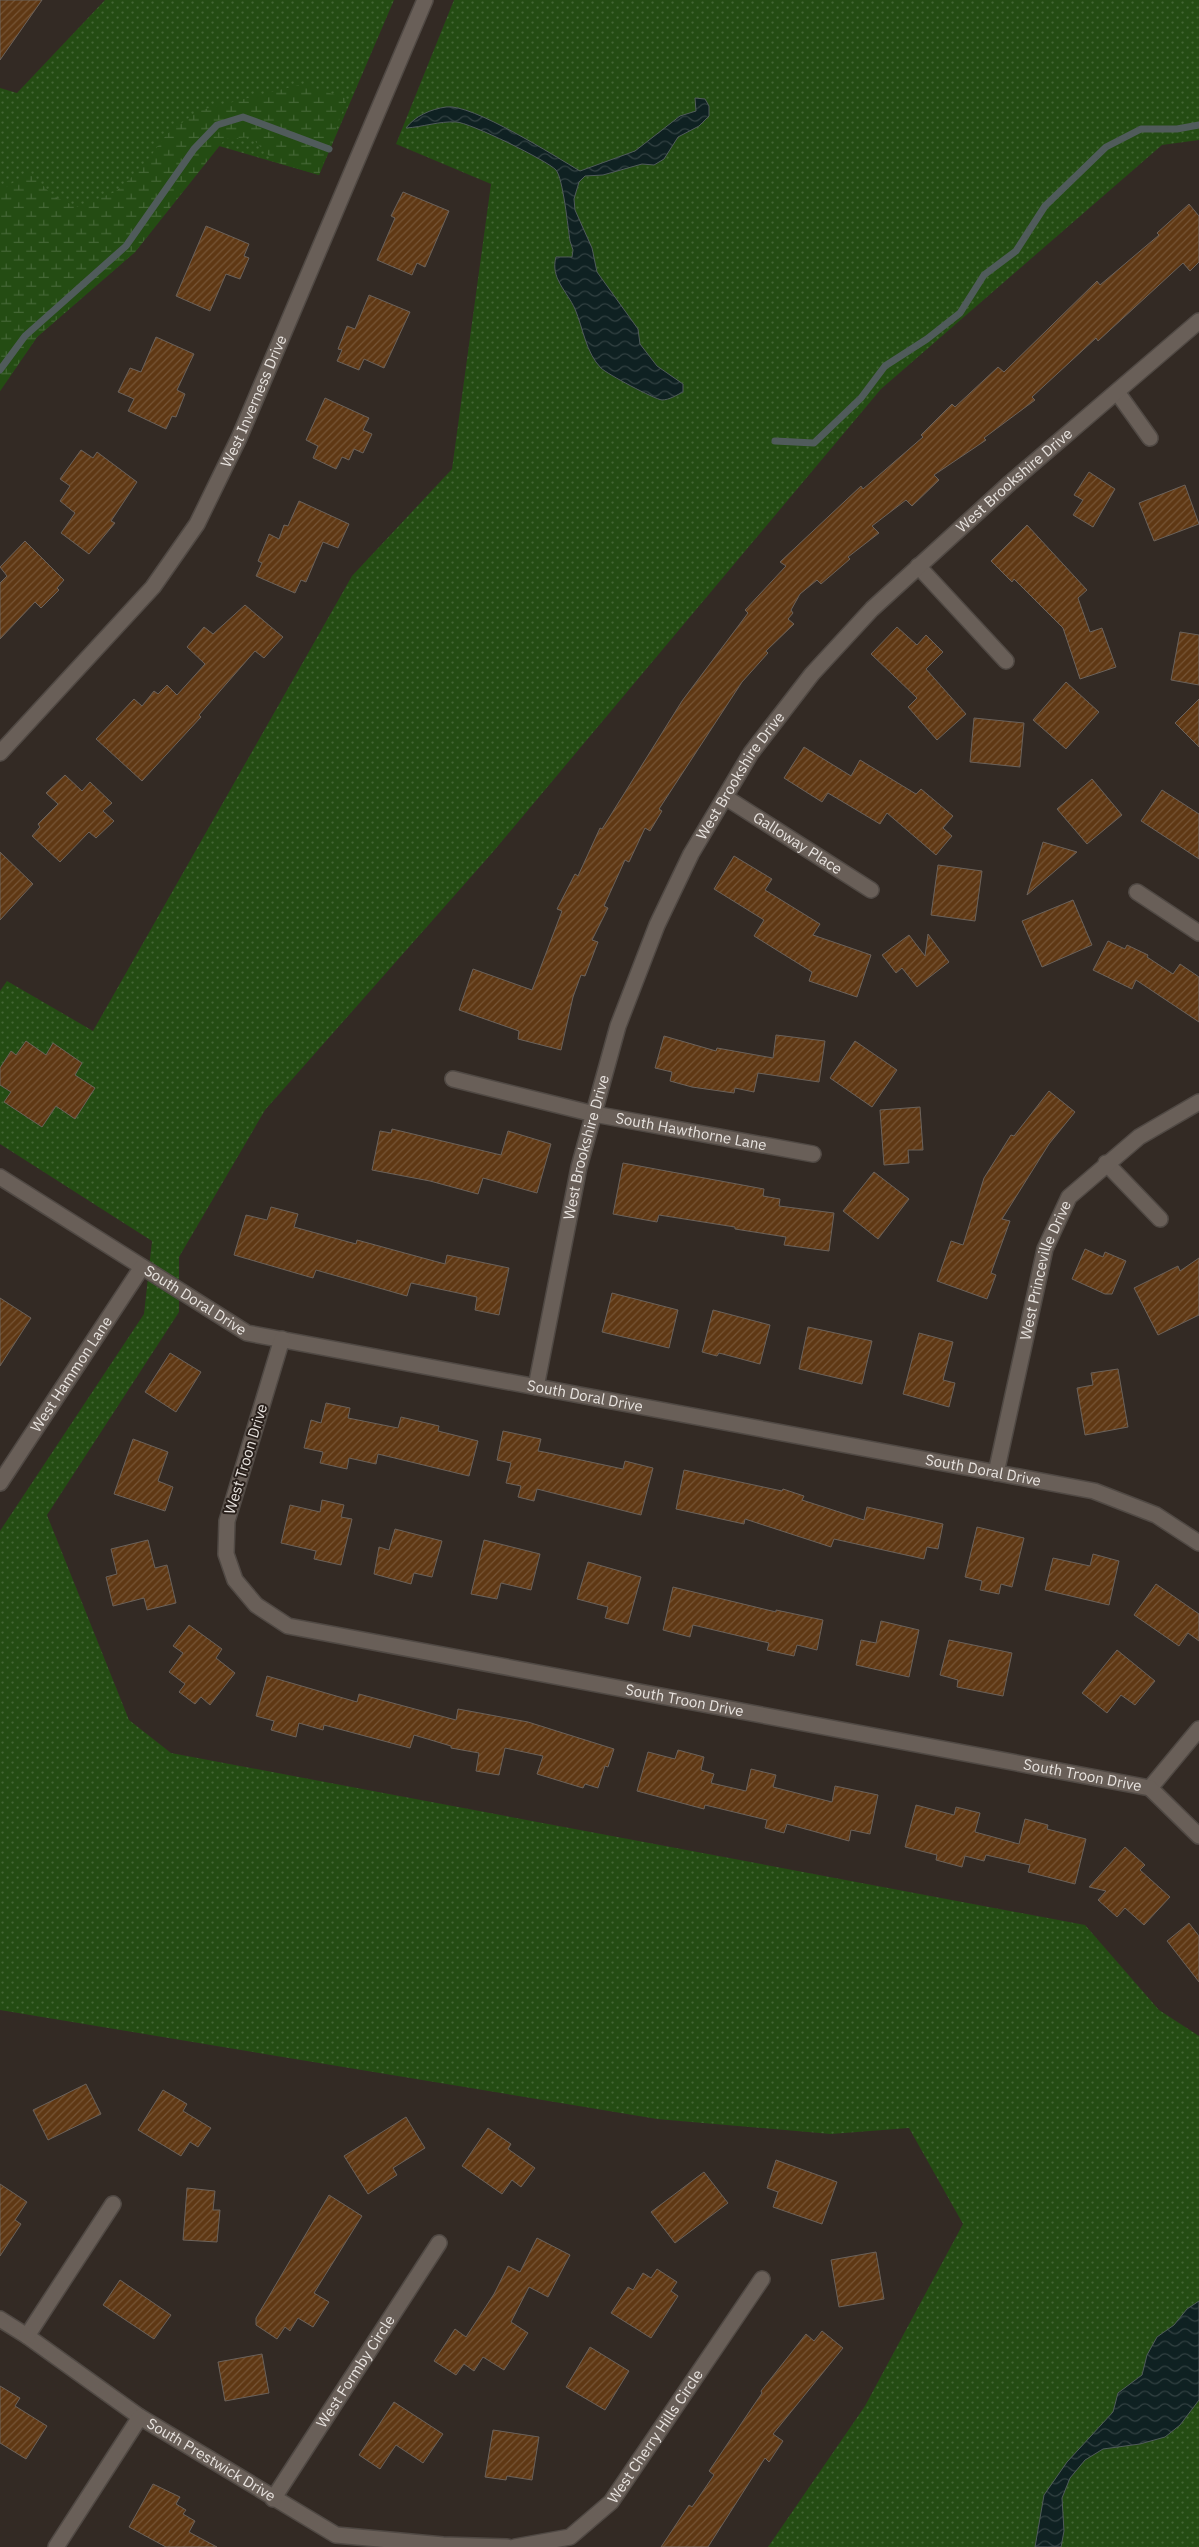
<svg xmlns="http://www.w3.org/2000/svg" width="1199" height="2547" viewBox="0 0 1199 2547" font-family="'IBM Plex Sans',sans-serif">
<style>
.grass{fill:url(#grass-dots)}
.wetland{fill:url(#wetland-marsh)}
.water{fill:url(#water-waves);stroke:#505b5b}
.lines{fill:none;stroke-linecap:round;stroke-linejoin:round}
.stream{stroke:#505b5b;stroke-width:7}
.building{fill:url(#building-hatch);stroke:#6b625b}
.minor-casing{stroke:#504944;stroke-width:18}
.minor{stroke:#695f58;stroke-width:15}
.labels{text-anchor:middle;stroke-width:4;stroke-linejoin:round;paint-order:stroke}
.street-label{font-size:15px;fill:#e8e3df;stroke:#29201b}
</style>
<defs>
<pattern id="grass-dots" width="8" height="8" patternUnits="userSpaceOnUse" patternTransform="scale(1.25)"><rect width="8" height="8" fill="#244c13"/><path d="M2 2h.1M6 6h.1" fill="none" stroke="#446635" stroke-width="1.8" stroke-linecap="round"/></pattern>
<pattern id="wetland-marsh" width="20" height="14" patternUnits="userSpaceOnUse" patternTransform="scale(1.25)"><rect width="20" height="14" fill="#244c13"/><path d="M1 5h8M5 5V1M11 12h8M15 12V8" fill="none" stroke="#446635"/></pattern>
<pattern id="water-waves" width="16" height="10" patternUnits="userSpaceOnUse" patternTransform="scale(1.25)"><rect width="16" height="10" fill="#0f2122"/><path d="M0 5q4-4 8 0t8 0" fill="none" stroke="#324142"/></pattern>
<pattern id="building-hatch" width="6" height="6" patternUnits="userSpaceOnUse" patternTransform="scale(1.25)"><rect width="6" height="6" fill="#5f3814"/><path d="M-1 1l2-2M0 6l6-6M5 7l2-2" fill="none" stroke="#765536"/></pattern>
</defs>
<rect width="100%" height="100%" fill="#332a24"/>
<g class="grass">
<polygon points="105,0 394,0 319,175 219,146 135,252 37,337 0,391 0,88 17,93"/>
<polygon points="454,0 1199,0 1199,140 1162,145 881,389 492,853 265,1110 179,1257 179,1312 47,1515 129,1720 171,1753 1085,1925 1159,2010 1199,2036 1199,2547 768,2547 865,2406 963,2224 909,2128 831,2134 657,2119 0,2010 0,1531 144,1314 152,1241 0,1144 0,991 7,981 93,1031 352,576 452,469 491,184 396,144"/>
</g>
<polygon class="wetland" points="303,84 347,99 319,175 275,162 251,137 225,139 135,252 37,337 0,391 0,191 30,172 53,196 77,207 115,192 141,169 167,134 198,111"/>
<g class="water">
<path d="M 695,98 L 705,99 L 709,106 L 709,116 L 699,126 L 678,137 L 664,159 L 654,165 L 642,164 L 603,175 L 585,176 L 579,182 L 574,199 L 575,210 L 592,248 L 597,272 L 638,329 L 640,344 L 657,366 L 683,384 L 683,392 C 677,395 669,400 662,400 C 654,399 607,374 601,368 C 586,353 583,328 575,309 C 567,291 550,278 556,257 L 572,257 L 573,250 L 570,241 C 568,228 563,178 556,170 C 548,161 469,122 456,122 C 439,121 423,127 406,128 C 415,116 431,109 446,107 C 472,103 556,157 580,171 L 635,151 L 680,116 L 696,111 Z"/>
<polygon points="1199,2301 1199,2400 1180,2425 1165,2437 1140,2444 1103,2449 1085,2460 1070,2478 1062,2498 1064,2531 1061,2547 1035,2547 1044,2495 1067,2462 1113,2412 1118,2393 1142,2375 1147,2355 1157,2337 1174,2325 1187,2309"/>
</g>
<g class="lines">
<g class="stream">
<polyline points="0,370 25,336 126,246 194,149 217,125 243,117 329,149"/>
<polyline points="775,441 814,443 861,398 885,366 927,339 960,313 984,275 1016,251 1045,206 1106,147 1141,129 1177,129 1199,125"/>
</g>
</g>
<g class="building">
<polygon points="0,0 42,0 0,60"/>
<polygon points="403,192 449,211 425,267 417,263 412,275 377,260 395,218 391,216"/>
<polygon points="1189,204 1199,216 1199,262 1190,271 1183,263 1098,341 1096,338 1032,397 1035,400 984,438 986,440 934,475 939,480 912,506 906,500 872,526 879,533 848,557 850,559 821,584 817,580 800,594 791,610 793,613 788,619 794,624 766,651 768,653 742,682 659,809 662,811 650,831 645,828 629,862 625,860 604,906 608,908 592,940 598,942 585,976 581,975 573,997 561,1050 518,1039 519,1031 459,1010 473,969 532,990 562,911 557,909 575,874 578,876 600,828 602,829 682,701 748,613 745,610 786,566 780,562 861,486 863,489 923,437 921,435 952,404 955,407 998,367 1004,372 1097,281 1100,285 1159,235 1157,233"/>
<polygon points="206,226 249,244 244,256 249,258 240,279 226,274 210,311 176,296"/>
<polygon points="369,295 410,312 384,368 364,359 359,370 337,361 342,350 338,349 347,326 355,329"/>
<polygon points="156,337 194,354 177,390 185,394 176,417 172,416 166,429 128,411 134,399 118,392 130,368 141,372"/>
<polygon points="325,398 369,418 363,430 372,434 363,453 354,449 349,460 342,457 336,469 313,458 318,446 306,440"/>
<polygon points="81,450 93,458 97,452 137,482 111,521 115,523 89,554 61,533 75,513 60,501 70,486 60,479"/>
<polygon points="1089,472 1115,489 1093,527 1073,515 1083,500 1074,495"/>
<polygon points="1185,485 1199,524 1154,541 1139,503"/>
<polygon points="299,501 349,524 338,548 323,542 306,582 301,580 295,593 256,576 262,563 258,561 269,534 279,539 284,525 288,526"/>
<polygon points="1027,525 1087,590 1078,598 1090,632 1102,628 1116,667 1080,679 1063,628 1014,579 1012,582 991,561"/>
<polygon points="25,541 64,580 57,588 59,590 41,608 35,602 0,639 0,583 7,576 0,567"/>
<polygon points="245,605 283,637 264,658 255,651 199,715 201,717 142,781 96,739 134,699 142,706 154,691 158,694 167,685 177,695 205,664 187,647 204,627 213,634"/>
<polygon points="897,627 917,645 926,635 943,652 926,669 966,714 937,740 908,707 917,698 871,654"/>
<polygon points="1180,632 1199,635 1199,685 1171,680"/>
<polygon points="1066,682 1099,712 1066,749 1033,720"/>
<polygon points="1199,699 1199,747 1175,723"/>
<polygon points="974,718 1024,723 1020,767 970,762"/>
<polygon points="804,747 851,776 860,760 916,794 921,789 953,816 943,828 952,836 936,855 887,813 880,824 828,793 822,802 784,778"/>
<polygon points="65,775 82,791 90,782 112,803 103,811 114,821 96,838 89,832 60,862 32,836 40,827 38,824 58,804 46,793"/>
<polygon points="1092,779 1122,815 1087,844 1057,809"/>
<polygon points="1162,790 1199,814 1199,859 1141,821"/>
<polygon points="1043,842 1077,852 1027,895"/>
<polygon points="0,852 33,884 0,920"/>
<polygon points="734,856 772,879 765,890 820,924 813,935 871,955 857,997 809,981 812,972 754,936 764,920 714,889"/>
<polygon points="938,865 982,871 975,921 931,915"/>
<polygon points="1073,900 1092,945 1042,967 1022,921"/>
<polygon points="928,934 949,962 917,987 902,968 896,973 882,955 909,935 925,956"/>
<polygon points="1108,941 1125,949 1127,945 1148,955 1147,957 1173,974 1180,964 1199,977 1199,1022 1136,980 1132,989 1093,970"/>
<polygon points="776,1035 825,1041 819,1082 758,1073 754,1092 735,1088 734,1093 692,1087 670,1081 672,1072 655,1068 664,1036 716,1051 717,1048 773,1058"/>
<polygon points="26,1041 46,1055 53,1043 82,1063 75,1075 95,1088 75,1119 56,1106 42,1127 4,1102 11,1092 0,1085 0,1068 11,1051 16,1055"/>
<polygon points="855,1041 897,1070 872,1107 830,1078"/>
<polygon points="1049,1091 1075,1112 1049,1144 1002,1219 1010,1221 991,1273 996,1275 987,1299 937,1281 951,1241 963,1245 984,1178 1011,1135 1014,1136"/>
<polygon points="920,1107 923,1150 908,1150 909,1163 884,1165 880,1110"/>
<polygon points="392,1129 501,1155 508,1131 551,1144 537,1193 483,1178 478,1194 430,1181 372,1170 380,1131 391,1133"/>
<polygon points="623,1163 764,1189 763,1196 780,1199 779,1206 834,1213 829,1251 784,1245 786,1237 735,1229 735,1227 659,1215 657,1222 613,1214"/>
<polygon points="874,1172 909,1199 878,1239 843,1211"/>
<polygon points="271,1207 298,1214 294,1227 356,1244 357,1240 445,1264 447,1255 509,1268 499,1315 475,1310 477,1297 411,1283 407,1296 316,1270 313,1278 234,1255 246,1215 267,1220"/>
<polygon points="1085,1249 1103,1257 1105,1252 1126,1261 1112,1294 1105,1294 1072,1279"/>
<polygon points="1199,1258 1199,1315 1158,1335 1134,1288 1178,1266 1180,1271"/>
<polygon points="612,1293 678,1310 669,1348 602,1332"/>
<polygon points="0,1298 31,1318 0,1366"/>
<polygon points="713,1310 770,1325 760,1364 719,1353 717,1356 702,1352"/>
<polygon points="808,1327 872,1341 862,1384 799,1369"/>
<polygon points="919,1333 953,1342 943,1380 955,1383 949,1407 903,1394"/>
<polygon points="170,1353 201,1372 176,1412 145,1392"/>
<polygon points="1118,1369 1128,1427 1085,1435 1077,1388 1093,1385 1091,1373"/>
<polygon points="326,1403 350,1408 348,1418 398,1428 401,1417 439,1426 438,1431 478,1441 469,1476 378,1454 376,1464 349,1458 347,1469 320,1463 323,1452 304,1448 311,1420 321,1423"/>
<polygon points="503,1431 541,1439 538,1451 544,1452 623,1469 625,1461 653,1468 641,1515 537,1489 534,1501 518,1497 521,1486 506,1483 511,1463 497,1460"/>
<polygon points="133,1439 168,1452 158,1481 173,1487 165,1511 114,1494"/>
<polygon points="684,1470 782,1491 783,1489 804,1496 802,1500 864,1520 867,1507 943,1524 938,1549 927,1547 924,1559 834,1539 831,1547 745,1519 744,1524 676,1509"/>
<polygon points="322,1500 344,1505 341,1517 352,1519 341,1565 314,1559 316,1551 281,1543 290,1505 320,1512"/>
<polygon points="977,1527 1024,1538 1012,1587 1001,1584 999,1594 980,1590 982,1581 965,1577"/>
<polygon points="395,1529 442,1541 432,1577 414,1573 411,1584 374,1574 379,1547 389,1550"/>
<polygon points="148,1540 155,1568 167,1565 176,1603 147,1610 144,1598 113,1606 106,1577 117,1574 111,1549"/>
<polygon points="484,1540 540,1554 531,1590 501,1583 497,1599 471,1594"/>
<polygon points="1093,1554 1119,1561 1109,1605 1045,1590 1053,1558 1090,1566"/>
<polygon points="588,1562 641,1577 628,1624 605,1618 608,1607 577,1599"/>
<polygon points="1156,1584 1199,1614 1199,1641 1188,1633 1179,1646 1134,1615"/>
<polygon points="673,1587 776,1612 776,1610 823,1620 817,1650 797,1645 794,1656 767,1650 769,1643 693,1625 690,1637 663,1630"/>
<polygon points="881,1621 919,1630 909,1677 856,1665 861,1640 876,1643"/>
<polygon points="189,1625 222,1649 216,1658 235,1673 210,1705 201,1697 195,1704 179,1692 185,1684 169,1672 183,1653 173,1646"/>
<polygon points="949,1640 1012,1653 1003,1696 957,1687 958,1680 940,1675"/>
<polygon points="1117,1650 1155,1681 1135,1705 1121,1695 1107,1713 1082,1693"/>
<polygon points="267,1676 357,1702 359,1694 456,1720 458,1709 528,1722 614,1749 608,1767 605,1766 598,1788 585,1784 583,1788 537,1774 543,1756 505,1748 499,1775 476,1771 479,1753 451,1748 451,1746 414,1735 410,1748 324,1725 323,1730 299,1723 296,1737 271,1730 274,1721 256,1716"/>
<polygon points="678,1750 704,1757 701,1770 714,1774 711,1783 746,1791 751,1769 776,1775 773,1787 832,1802 835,1786 878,1795 870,1834 851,1830 849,1841 787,1824 784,1833 765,1828 767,1820 705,1805 704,1809 637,1791 648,1752 675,1759"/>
<polygon points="916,1805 954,1815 956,1807 980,1813 975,1832 1019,1844 1025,1819 1048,1825 1047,1829 1086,1839 1075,1884 1028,1872 1030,1865 986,1855 984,1861 965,1856 962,1867 936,1860 937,1855 905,1847"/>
<polygon points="1125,1847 1145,1865 1140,1870 1170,1897 1144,1925 1125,1908 1117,1917 1098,1900 1106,1891 1089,1887"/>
<polygon points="1189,1923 1199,1936 1199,1982 1167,1941"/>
<polygon points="86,2084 101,2114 48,2140 33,2110"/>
<polygon points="163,2090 187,2104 183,2111 211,2128 198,2147 190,2142 181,2156 138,2130"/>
<polygon points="406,2117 425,2148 393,2168 397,2175 368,2194 344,2156"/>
<polygon points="488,2128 511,2144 508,2149 535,2168 521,2187 512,2180 502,2194 462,2166"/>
<polygon points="776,2160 837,2182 822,2224 773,2207 778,2192 767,2188"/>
<polygon points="704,2172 728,2203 675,2243 651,2212"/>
<polygon points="0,2184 27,2202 15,2220 21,2224 0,2256"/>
<polygon points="187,2188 215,2191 213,2210 220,2210 217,2242 183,2240"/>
<polygon points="329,2195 362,2216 314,2293 329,2302 313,2327 298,2318 290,2331 285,2327 277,2339 256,2325 256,2318"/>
<polygon points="537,2238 570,2255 548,2297 529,2287 511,2322 528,2333 504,2370 483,2357 474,2371 464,2364 456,2375 434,2361 455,2329 466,2337 494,2294 508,2266 520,2272"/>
<polygon points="876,2252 884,2299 839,2307 831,2260"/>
<polygon points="657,2269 677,2282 671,2291 678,2296 651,2338 611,2313 628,2287 633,2290 643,2273 651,2278"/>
<polygon points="120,2280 171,2315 154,2339 103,2305"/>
<polygon points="822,2331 843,2348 773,2434 783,2441 769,2462 765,2458 708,2547 661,2547 689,2505 692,2507 714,2475 709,2471 762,2393 761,2391 806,2334 814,2341"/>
<polygon points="590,2347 629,2371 605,2410 566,2387"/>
<polygon points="262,2354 269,2393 225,2401 218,2362"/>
<polygon points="0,2386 20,2398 15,2406 47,2426 26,2459 0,2443"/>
<polygon points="394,2402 443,2434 423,2463 396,2445 380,2469 359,2455"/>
<polygon points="493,2430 539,2437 532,2480 507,2476 506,2480 485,2477"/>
<polygon points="153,2484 180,2497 176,2504 186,2510 183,2514 195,2521 189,2532 217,2547 166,2547 129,2527"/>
</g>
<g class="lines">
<defs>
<g id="minor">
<polyline points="1117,392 1150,438"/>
<polyline points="918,566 1006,661"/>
<path id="s1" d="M 0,753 L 153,587 L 197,524 L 239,438 L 425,0"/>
<path id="s2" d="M 725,797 L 871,890"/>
<polyline points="1137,892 1199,933"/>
<path id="s3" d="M 453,1079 L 594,1114 L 813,1154"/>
<polyline points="1106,1163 1160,1219"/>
<path id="s4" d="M 0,1177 L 247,1333 L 1094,1491 L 1156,1515 L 1199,1543"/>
<path id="s5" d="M 282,1339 L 227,1521 L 226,1554 L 235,1580 L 256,1605 L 288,1626 L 1150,1788"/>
<path id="s6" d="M 536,1387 L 579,1167 L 618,1026 L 657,925 L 691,854 L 751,753 L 812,674 L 872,609 L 1010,483 L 1199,321"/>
<path id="s7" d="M 996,1473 L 1045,1249 L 1069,1197 L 1139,1137 L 1199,1102"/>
<path id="s8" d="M 0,1483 L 142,1267"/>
<polyline points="1150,1788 1199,1729"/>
<polyline points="1150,1788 1199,1836"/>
<path id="s9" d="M 0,2319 L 27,2336 L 140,2417 L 336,2535 L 443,2545 L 507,2547"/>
<polyline points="27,2336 113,2204"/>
<path id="s10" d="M 273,2499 L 439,2243"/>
<polyline points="56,2547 140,2417"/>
<path id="s11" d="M 515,2547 L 570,2537 L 611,2502 L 762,2279"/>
</g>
</defs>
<use href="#minor" class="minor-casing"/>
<use href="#minor" class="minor"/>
</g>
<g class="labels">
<g class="street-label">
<text dy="5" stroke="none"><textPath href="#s1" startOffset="438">West Inverness Drive</textPath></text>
<text dy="5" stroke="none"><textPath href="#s6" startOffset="1055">West Brookshire Drive</textPath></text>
<text dy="5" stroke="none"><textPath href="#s6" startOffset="650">West Brookshire Drive</textPath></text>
<text dy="5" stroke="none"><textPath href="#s2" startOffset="86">Galloway Place</textPath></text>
<text dy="5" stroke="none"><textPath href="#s3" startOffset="244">South Hawthorne Lane</textPath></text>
<text dy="5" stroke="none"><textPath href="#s6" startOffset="245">West Brookshire Drive</textPath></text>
<text dy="5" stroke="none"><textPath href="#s7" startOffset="209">West Princeville Drive</textPath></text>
<text dy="5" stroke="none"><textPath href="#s4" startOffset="231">South Doral Drive</textPath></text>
<text dy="5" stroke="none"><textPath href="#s8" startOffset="130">West Hammon Lane</textPath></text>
<text dy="5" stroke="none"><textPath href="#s4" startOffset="636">South Doral Drive</textPath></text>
<text transform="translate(246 1459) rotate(-73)" y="5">West Troon Drive</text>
<text dy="5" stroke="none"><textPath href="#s4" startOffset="1041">South Doral Drive</textPath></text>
<text dy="5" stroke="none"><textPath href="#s5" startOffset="725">South Troon Drive</textPath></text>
<text dy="5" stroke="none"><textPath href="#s5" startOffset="1130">South Troon Drive</textPath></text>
<text dy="5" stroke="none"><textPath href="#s10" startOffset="152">West Formby Circle</textPath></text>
<text dy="5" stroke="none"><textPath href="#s11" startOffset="189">West Cherry Hills Circle</textPath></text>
<text dy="5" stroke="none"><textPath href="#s9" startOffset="254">South Prestwick Drive</textPath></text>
</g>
</g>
</svg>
